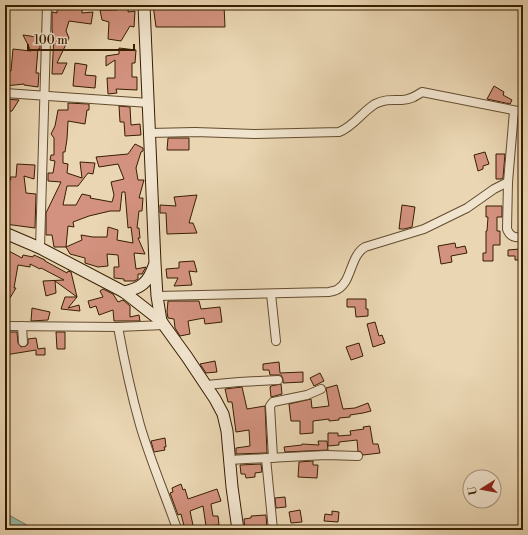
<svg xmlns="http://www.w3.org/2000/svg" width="528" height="535" viewBox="0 0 528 535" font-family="'Libre Bodoni',serif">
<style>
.water{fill:#99baa7;stroke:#727c65}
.building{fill:#d3927f;stroke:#371e01;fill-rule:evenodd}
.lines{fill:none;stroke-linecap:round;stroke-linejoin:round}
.street-casing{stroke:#644c2e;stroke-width:10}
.secondary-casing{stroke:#371e01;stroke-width:13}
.street{stroke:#f1e4ce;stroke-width:8}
.secondary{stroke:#f1e4ce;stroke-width:11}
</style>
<rect width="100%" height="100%" fill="#ead6b3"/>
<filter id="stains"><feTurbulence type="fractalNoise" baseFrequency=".005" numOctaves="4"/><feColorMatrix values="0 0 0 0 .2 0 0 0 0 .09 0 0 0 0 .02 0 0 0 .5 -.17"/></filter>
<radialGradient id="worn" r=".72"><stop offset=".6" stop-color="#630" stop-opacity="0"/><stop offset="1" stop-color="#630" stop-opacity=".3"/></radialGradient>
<polygon class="water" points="5,513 36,530 5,530"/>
<g class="building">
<polygon points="57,5 82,5 82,13 93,12 91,24 69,21 66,31 69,38 57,63 67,63 62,74 52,74 54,35 53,35 52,30 52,12 57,13"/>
<polygon points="114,5 129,5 128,12 135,11 134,27 130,26 121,41 108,39 109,22 102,20 100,10 117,10"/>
<polygon points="153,5 224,5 225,27 156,27"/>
<polygon points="23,35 37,37 40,46 40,49 38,49 36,73 39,73 38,87 24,85 24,84 5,86 5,68 11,71 13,49 31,51"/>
<polygon points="119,48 136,50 135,63 132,63 132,77 137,77 137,90 116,89 117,93 108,94 107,78 115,78 115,60 106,66 106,56 119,54"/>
<polygon points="75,63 87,65 85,75 96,76 95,88 73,86"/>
<polygon points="494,86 504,92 503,95 512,100 510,104 487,99"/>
<polygon points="5,99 19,100 12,111 5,112"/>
<path d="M 68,103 L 89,104 L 89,110 L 87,110 L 85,124 L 68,121 L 67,139 L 65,152 L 63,152 L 63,163 L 68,164 L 67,173 L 82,178 L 80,162 L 95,163 L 93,174 L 88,173 L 78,186 L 67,186 L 63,205 L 76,205 L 82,194 L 91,196 L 90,198 L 112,202 L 114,195 L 111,182 L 124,179 L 118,164 L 99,167 L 96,157 L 128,154 L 135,144 L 143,148 L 143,151 L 141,152 L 136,168 L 138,180 L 144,180 L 139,198 L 143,198 L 142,211 L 139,211 L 137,228 L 139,228 L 140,238 L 138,238 L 145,254 L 134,253 L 136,269 L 146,267 L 142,274 L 138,274 L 138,279 L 134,281 L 124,281 L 124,279 L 114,278 L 114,267 L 119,267 L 118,255 L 107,254 L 108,266 L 98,267 L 85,263 L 85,258 L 70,254 L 66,247 L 54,247 L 52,235 L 46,235 L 46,213 L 61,182 L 48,181 L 48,173 L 53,173 L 55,161 L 50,160 L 51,155 L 54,155 L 54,138 L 51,134 L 55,126 L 58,110 L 68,110 ZM 122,192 L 125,192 L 128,228 L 131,227 L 133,243 L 117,240 L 118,230 L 108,227 L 107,237 L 93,237 L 81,235 L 82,240 L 66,247 L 68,226 L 74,227 L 73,222 L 89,216 L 110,211 L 120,211 Z"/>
<polygon points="119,106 130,107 131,125 140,124 141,135 125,136 124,122 120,122"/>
<polygon points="168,138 189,138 189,150 167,150"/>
<polygon points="485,152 489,164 483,166 483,169 478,171 474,155"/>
<polygon points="496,154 505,154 503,178 501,179 496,179"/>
<polygon points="17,164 35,165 34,179 24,176 26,193 36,194 35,228 5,224 6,209 5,209 5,179 11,180 10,177 16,177"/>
<polygon points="197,195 189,223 193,223 197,233 167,234 166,213 160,213 160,205 176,206 174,197"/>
<polygon points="402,205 415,207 412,227 404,229 399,229"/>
<polygon points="486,206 502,206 502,217 497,217 497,231 500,231 500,245 493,245 493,261 483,261 483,253 486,253 486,231 487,231 488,217 486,217"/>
<polygon points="455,243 456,248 465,246 467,253 451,256 452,262 441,264 438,246"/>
<polygon points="5,249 22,258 23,255 33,257 34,255 45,260 45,261 67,273 68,271 71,272 77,297 55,281 56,293 46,296 43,281 64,280 41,268 40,269 30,264 30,267 18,265 14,288 16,288 10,298 5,297"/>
<polygon points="520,249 521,260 515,260 515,256 508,256 508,250"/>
<polygon points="194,261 197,272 189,271 192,285 174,286 178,278 167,278 166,269 179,268 179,262"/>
<polygon points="103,289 113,294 118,302 123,300 130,306 130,317 139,315 140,321 114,321 113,310 99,315 96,306 90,308 88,301 103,297 100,291"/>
<polygon points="65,297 77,297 68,308 79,305 80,311 61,309"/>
<polygon points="347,299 366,299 366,309 368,309 368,316 356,317 355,307 347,307"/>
<polygon points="168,301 199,301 201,309 220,307 222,322 205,324 204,318 188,321 190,334 180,336 175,328 174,319 168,318 167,312"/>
<polygon points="32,308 50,312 48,320 31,321"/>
<polygon points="375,322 379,336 382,335 385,343 373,347 367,324"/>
<polygon points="9,332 17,332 18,343 21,347 26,346 28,344 28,339 36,338 38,349 45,348 45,355 36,355 36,350 5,355 5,333 9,333"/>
<polygon points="56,332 65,332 65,349 57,349"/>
<polygon points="359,343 363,356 351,360 346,347"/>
<polygon points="215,361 217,372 206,373 200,364"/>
<polygon points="279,362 280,373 303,372 303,382 283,383 283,379 281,375 270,375 269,370 263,370 263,364"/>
<polygon points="320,373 324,381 314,386 310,378"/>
<polygon points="281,384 282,394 271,397 270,387 271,386"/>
<polygon points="337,385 343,409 355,408 368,403 371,411 363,413 350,415 350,417 339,418 339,420 329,421 329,419 313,421 313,433 300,434 300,421 291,421 289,404 311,399 312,408 329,406 326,388"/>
<polygon points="242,387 247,409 265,406 267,453 236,454 236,448 250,446 249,430 236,432 232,402 228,402 225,389"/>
<polygon points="370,426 373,444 378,444 380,453 363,455 361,452 358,451 357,440 339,442 339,445 328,446 328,433 338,433 338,436 351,435 350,431 364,429 363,427"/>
<polygon points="165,438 166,447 164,447 165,450 154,452 151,441"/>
<polygon points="318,441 327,441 328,450 285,452 284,447 302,445 302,444 319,445"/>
<polygon points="313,461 313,465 318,465 317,478 298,477 299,462"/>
<polygon points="261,464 262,472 255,473 255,477 246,478 245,474 241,474 240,465"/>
<polygon points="181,484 183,490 185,489 188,499 217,489 221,501 211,504 213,516 218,516 219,525 206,526 203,506 190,511 194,530 185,530 181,514 178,515 170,493 173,492 172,488"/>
<polygon points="285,497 286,507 276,508 275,498"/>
<polygon points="300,510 302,522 291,523 289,512"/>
<polygon points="332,511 339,512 338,522 324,521 325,514 332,515"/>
<polygon points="266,515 267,529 245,530 244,519 251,518 251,516"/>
</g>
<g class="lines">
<defs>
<g id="street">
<polyline points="5,93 149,103"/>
<path d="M 514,111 L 508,182 L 507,229 C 510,237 515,238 523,237"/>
<path d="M 149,133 L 195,132 L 255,134 L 339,132 C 353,127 362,112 375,104 C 385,99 392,100 402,100 C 410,100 416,96 422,92 L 523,112"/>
<polyline points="40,248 47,5"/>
<polyline points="271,294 276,341"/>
<path d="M 157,296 L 329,292 C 332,291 336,291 338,289 C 352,281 350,256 365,247 L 424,229 L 467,208 L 494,189 L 508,182"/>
<polyline points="5,326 118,327 164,325"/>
<polyline points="22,326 23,342"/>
<path d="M 118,327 C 124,360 131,393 140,425 C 150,459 164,492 176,526 L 179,530"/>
<polyline points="206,385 239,382 278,380"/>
<polyline points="266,458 273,530"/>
<polyline points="273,458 270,406 273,402 307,395 321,389"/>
<polyline points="229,460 326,455 358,456"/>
</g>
<g id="secondary">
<polyline points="144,5 155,263 157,296 161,321"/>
<polyline points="5,233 40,248 124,292 161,321 187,357 215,399 223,414 227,431 232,487 238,530"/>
<path d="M 124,292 C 141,288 148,283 154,266"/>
</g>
</defs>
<use href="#street" class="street-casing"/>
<use href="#secondary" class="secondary-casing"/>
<use href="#street" class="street"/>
<use href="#secondary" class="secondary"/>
</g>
<rect width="528" height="535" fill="none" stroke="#ead6b3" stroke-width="20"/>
<rect x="6" y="6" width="516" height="523" fill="none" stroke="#371e01" stroke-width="2"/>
<rect x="10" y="10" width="508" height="515" fill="none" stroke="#371e01"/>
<g transform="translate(482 489) rotate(259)"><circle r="19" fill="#f1e4ce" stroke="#a7957c"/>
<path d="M0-3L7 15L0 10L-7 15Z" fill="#8f2418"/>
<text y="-6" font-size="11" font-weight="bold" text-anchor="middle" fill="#371e01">U</text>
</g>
<path d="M28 44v6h106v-6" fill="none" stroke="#371e01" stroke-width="2"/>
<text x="34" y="44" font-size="12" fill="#371e01" stroke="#f1e4ce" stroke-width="3" paint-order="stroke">100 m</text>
<rect width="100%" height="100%" filter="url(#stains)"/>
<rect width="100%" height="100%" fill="url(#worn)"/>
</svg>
